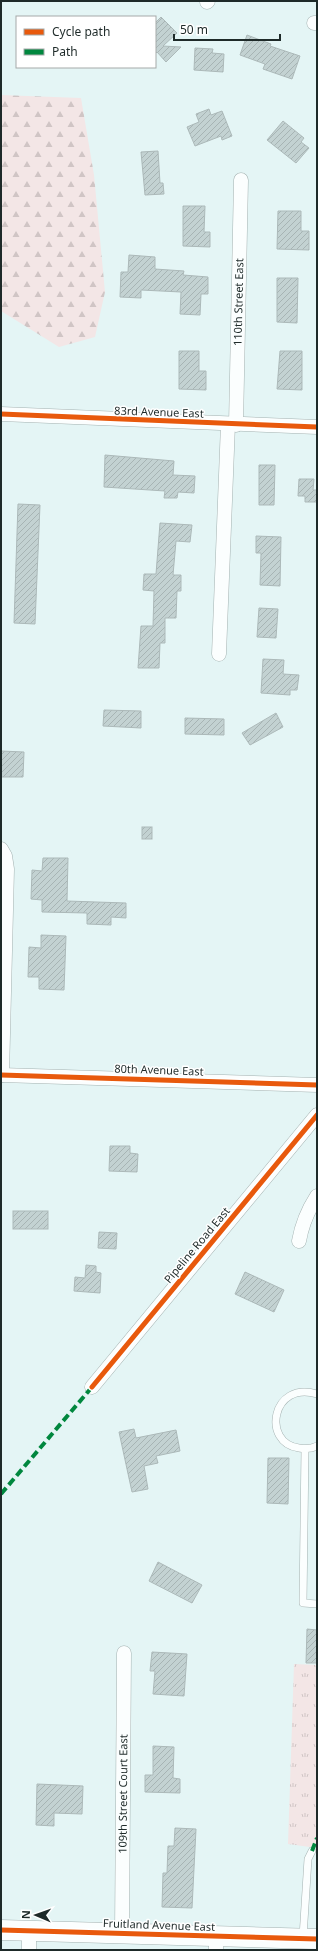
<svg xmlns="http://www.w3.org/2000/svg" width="318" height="1951" viewBox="0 0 318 1951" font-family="'Noto Sans',sans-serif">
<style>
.grass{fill:url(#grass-tufts)}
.forest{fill:url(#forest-firs)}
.building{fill:url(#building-hatch);stroke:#acb9b9}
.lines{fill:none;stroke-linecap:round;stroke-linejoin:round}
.lane-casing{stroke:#a4b2b1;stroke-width:8}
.street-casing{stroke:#a4b2b1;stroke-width:15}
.secondary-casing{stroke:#a4b2b1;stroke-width:21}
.lane{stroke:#fbfefe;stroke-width:7}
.street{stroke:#fbfefe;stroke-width:14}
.secondary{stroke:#fbfefe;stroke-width:20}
.quiet{stroke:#00873e;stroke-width:4;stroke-dasharray:8 4;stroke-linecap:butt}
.cycleway-casing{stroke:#fff;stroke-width:8}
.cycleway{stroke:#e8590c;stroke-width:5}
.labels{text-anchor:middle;stroke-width:3;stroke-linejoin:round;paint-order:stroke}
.street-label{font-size:11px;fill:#1e2a29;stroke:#fff}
</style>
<defs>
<pattern id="grass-tufts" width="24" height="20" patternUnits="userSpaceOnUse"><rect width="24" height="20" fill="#f3e6e6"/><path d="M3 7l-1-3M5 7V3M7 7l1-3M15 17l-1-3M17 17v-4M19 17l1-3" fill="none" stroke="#d0c5c5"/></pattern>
<pattern id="forest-firs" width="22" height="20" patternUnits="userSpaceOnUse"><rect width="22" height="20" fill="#f3e6e6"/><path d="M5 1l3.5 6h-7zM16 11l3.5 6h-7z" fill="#d0c5c5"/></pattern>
<pattern id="building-hatch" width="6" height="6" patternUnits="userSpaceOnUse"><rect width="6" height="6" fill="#c3d2d2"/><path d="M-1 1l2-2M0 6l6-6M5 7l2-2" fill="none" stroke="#a7b4b4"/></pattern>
</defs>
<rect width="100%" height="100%" fill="#e4f5f5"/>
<polygon class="grass" points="294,1664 317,1665 317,1848 288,1844"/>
<polygon class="forest" points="1,95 81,98 94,175 105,292 95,337 59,347 1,311"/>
<g class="building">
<polygon points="161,17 177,33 163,46 181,47 166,62 157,52 155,54 155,23"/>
<polygon points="247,35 271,44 270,46 300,56 292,79 263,69 265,64 240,55"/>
<polygon points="195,48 213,49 212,53 224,54 223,72 194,70"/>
<polygon points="209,109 211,115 222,111 232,136 222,140 221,136 195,146 187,127 199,122 196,114"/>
<polygon points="283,121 304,138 301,142 309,148 296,163 267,140"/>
<polygon points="158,151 160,183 163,183 164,194 145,195 141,152"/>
<polygon points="183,206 205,206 204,232 210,232 210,247 183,246"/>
<polygon points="278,211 301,211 301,231 309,231 309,250 277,249"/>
<polygon points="129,255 155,257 155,269 184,271 183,275 208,277 208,294 201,294 200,315 180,314 181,292 141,290 141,298 120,297 121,272 128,272"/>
<polygon points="277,278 298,278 297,323 277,322"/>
<polygon points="179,351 199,351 199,371 206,371 206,390 179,389"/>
<polygon points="280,351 302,351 302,390 277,389"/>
<polygon points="105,455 174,461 173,475 195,476 194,493 178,492 177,498 164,498 165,491 104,487"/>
<polygon points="259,465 275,465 274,505 259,505"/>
<polygon points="299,479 314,479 313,490 317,490 317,502 305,502 305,496 298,496"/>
<polygon points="18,504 40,505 35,624 14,623"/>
<polygon points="160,523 192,525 190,542 176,541 173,575 181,575 181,591 177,591 176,618 165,618 165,643 160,643 159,668 138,668 141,626 153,626 154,591 143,590 144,574 156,574"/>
<polygon points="256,536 281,537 280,586 260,585 261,553 256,553"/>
<polygon points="259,608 278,609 276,638 257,637"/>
<polygon points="263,659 284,660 283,674 299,675 297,690 290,690 290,695 261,693"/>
<polygon points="104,710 141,711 141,728 103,726"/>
<polygon points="276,713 283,727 250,745 242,733"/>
<polygon points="185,718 224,719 224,735 185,734"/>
<polygon points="1,751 24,752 23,777 1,777"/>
<rect x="142" y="827" width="10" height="12"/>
<polygon points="43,858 68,858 67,901 126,903 126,918 111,917 111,925 87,924 87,913 42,912 42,900 31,899 32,870 42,871"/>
<polygon points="41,935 66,936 64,990 39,989 39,977 28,977 29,947 41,948"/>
<polygon points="110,1146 130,1146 130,1153 138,1154 137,1172 109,1171"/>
<rect x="13" y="1211" width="35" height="18"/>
<polygon points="99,1232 117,1233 116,1249 98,1248"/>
<polygon points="86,1265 96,1266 96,1272 101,1273 100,1293 74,1291 75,1277 85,1278"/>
<polygon points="245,1272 284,1290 274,1312 235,1294"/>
<polygon points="134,1429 136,1438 176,1430 180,1451 156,1456 158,1463 144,1466 148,1489 132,1492 119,1432"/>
<polygon points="268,1458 289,1458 288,1504 267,1503"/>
<polygon points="158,1562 202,1585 192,1603 149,1581"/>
<polygon points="307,1629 317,1630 317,1663 306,1663"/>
<polygon points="152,1652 187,1654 184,1696 153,1694 155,1671 150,1671"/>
<polygon points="153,1746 174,1747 173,1778 180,1779 180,1793 145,1792 145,1775 153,1775"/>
<polygon points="37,1784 83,1786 82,1814 54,1813 54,1826 36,1825"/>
<polygon points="175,1828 196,1829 192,1908 162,1907 163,1873 167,1873 168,1846 174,1846"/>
</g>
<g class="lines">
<defs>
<g id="lane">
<path d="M 317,1394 C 272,1380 261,1443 299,1448 C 305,1449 311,1449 317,1446"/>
<polyline points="305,1449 303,1603 317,1604"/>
<polyline points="303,1937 308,1859 312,1851"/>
</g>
<g id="street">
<polyline points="207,2 208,1"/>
<polyline points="314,23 317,23"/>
<polyline points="1,414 317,427"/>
<path id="s1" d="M 236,425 L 241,180"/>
<polyline points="219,654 228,424"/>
<polyline points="1,849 5,856 7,869 2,1075"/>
<polyline points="1,1075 317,1085"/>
<path d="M 299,1241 C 302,1224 308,1210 317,1196"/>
<polyline points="92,1387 317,1115"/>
<path id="s2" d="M 122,1934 L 124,1653"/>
<polyline points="29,1950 29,1930"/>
<polyline points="216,1950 216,1937"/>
</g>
<polyline id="secondary" points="1,1930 317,1939"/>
</defs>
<use href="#lane" class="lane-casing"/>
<use href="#street" class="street-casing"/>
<use href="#secondary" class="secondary-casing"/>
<use href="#lane" class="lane"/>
<use href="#street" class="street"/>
<use href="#secondary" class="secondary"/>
<g class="quiet">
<polyline points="1,1494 92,1387"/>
<polyline points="312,1851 317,1838"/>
</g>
<defs>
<g id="cycleway">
<polyline points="1,414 317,427"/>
<polyline points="1,1075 317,1085"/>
<polyline points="92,1387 317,1115"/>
<polyline points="1,1930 317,1939"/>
</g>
</defs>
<use href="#cycleway" class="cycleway-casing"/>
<use href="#cycleway" class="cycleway"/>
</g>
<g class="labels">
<g class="street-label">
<text dy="4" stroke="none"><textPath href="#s1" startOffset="123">110th Street East</textPath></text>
<text transform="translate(159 412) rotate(2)" y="4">83rd Avenue East</text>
<text transform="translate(159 1070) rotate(2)" y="4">80th Avenue East</text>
<text transform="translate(197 1245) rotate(-50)" y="4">Pipeline Road East</text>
<text dy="4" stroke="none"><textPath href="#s2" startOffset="140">109th Street Court East</textPath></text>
<text transform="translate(159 1925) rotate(2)" y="4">Fruitland Avenue East</text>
</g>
</g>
<rect width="318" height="1951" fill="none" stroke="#1e2a29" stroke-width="4"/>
<rect x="16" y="16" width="140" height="52" fill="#ffffff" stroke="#a5aaa9"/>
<rect x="24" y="29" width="20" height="6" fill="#e8590c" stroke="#a5aaa9"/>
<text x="52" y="36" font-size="12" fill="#1e2a29">Cycle path</text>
<rect x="24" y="49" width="20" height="6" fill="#00873e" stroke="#a5aaa9"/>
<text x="52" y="56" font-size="12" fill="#1e2a29">Path</text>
<g transform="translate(36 1915) rotate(272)" stroke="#ffffff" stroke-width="3" paint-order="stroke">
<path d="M0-3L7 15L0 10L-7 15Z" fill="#1e2a29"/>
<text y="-6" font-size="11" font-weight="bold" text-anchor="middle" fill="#1e2a29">N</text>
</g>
<path d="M174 34v6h106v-6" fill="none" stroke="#1e2a29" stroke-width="2"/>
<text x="180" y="34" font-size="12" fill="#1e2a29" stroke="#ffffff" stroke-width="3" paint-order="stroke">50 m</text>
</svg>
